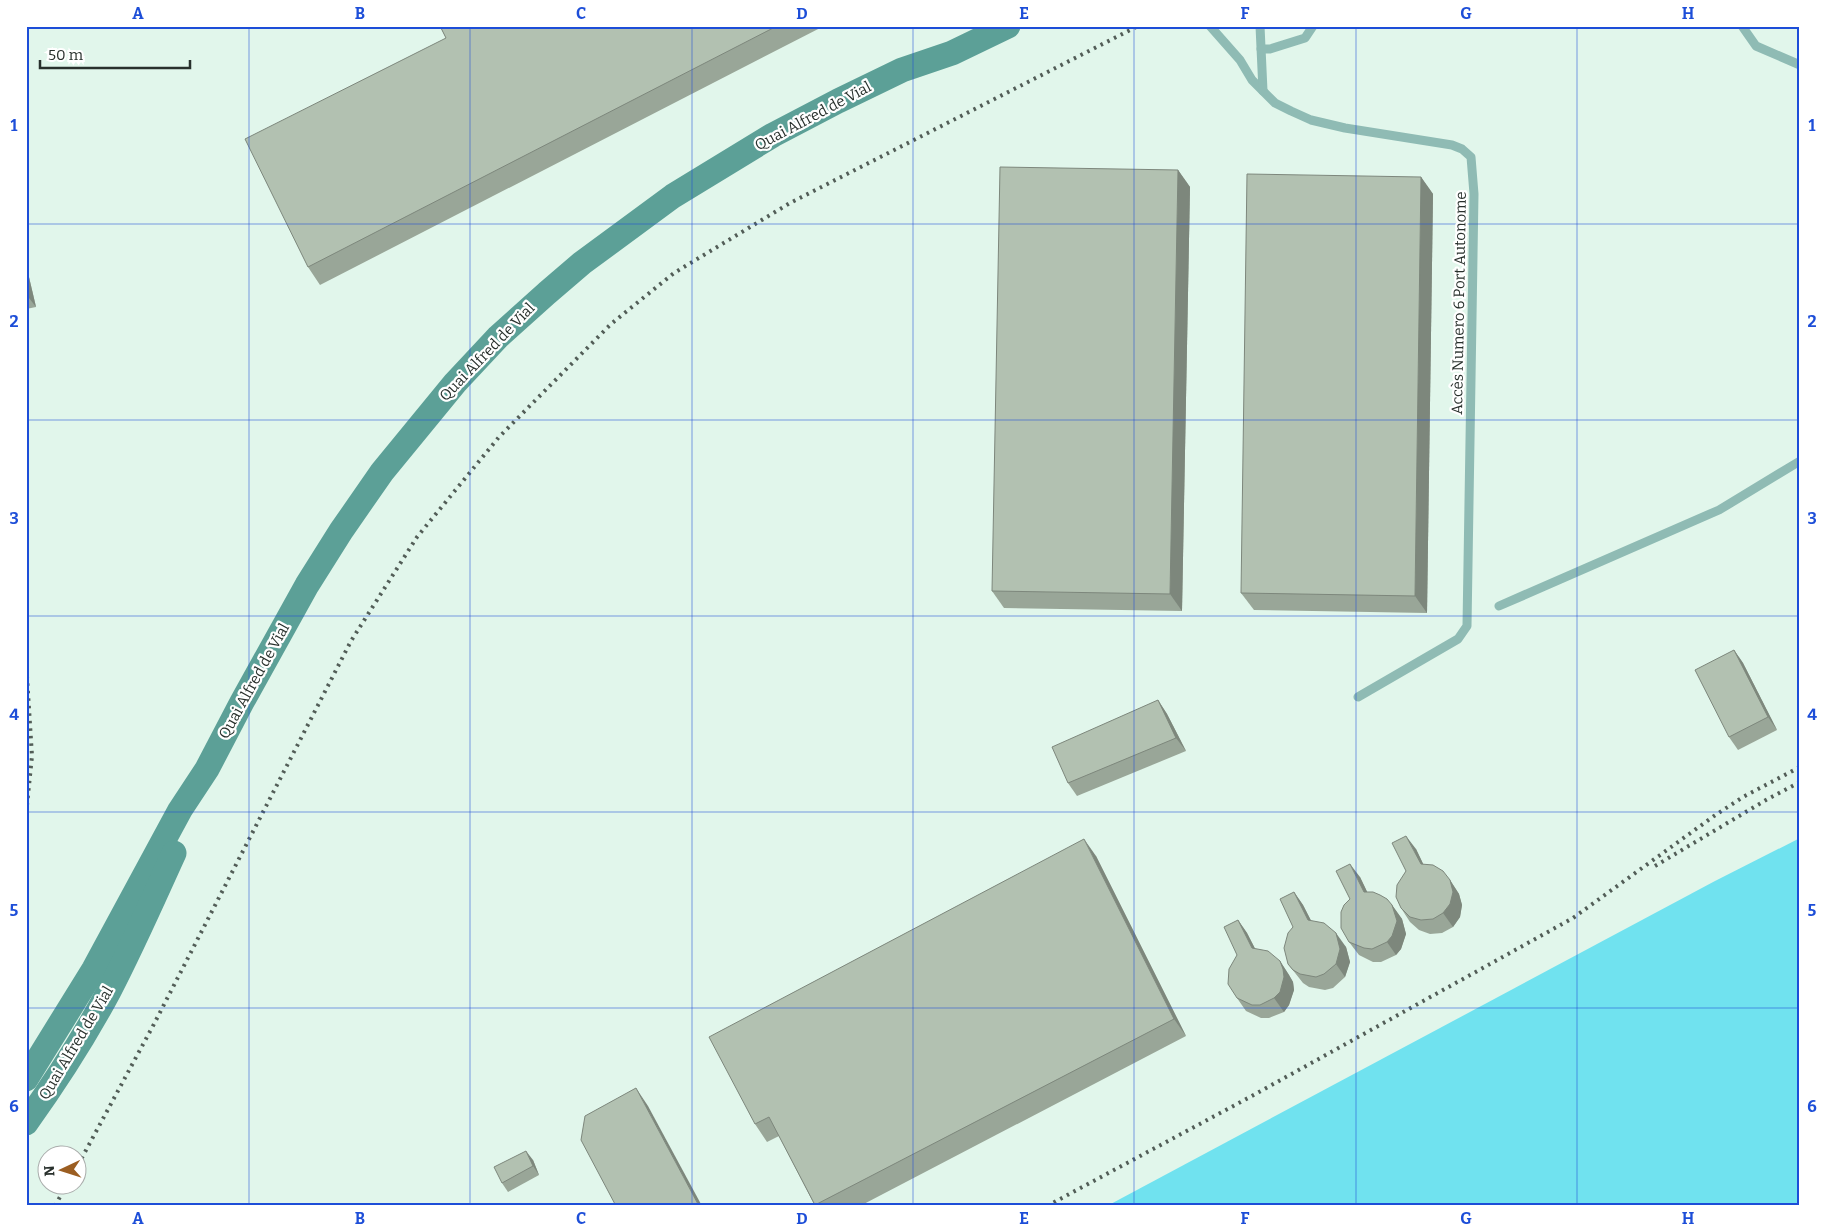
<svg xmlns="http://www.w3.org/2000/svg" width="1826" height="1232" viewBox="0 0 1826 1232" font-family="Bitter,serif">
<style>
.water{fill:#70e2ef}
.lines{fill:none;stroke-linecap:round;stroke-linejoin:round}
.lane{stroke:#8fbbb4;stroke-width:9}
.secondary{stroke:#5ca097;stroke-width:25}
.rail{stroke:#525d57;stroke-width:4;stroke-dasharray:2.5 5;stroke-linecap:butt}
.wall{fill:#99a698}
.shaded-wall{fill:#7d877c}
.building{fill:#b2c1b1;stroke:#7d877c}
.grid{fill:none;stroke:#1d4ed8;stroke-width:1;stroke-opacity:0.55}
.labels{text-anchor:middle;stroke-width:4.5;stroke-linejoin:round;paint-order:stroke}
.street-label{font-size:15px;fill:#28302c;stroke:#fff}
.neatline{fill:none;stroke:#1d4ed8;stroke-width:2}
.grid-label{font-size:16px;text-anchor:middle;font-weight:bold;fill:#1d4ed8}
</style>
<rect width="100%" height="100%" fill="#e1f6eb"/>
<polygon class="water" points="1800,838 1800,1206 1107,1206 1715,881"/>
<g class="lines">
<g class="lane">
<polyline points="1210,26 1240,60 1252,80 1275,103 1291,111 1311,120 1345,128 1452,145 1462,149 1471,157 1474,194 1467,626 1458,639 1358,697"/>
<polyline points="1260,26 1263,91"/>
<polyline points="1742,26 1756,46 1800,65"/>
<polyline points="1261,49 1270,49 1305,38 1313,26"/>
<polyline points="1499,606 1719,510 1800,461"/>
</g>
<g class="secondary">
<polyline points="26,1079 94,969 180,810 207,769 242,702 307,585 341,531 382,472 455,383 498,337 547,293 582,263 673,196 773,135 838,101 902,70 952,53 1008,26"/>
<path d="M 26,1123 C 56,1081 85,1036 109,991 C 133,945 153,899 174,853"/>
</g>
<g class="rail">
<polyline points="26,661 32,756 26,815"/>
<polyline points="1655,866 1766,800 1800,782"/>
<polyline points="78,1165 154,1024 351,641 417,537 499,437 611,324 674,273 790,203 1138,26"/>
<polyline points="55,1206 67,1184"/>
<polyline points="1047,1206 1250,1097 1573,918 1714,816 1743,797 1800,767"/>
</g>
</g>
<g class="wall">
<polygon points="440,26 824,26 320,285 308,267 446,38"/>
<polygon points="1178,170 1190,187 1182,611 1004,608 992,591"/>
<polygon points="1421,177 1433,194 1427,613 1254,610 1241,593"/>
<polygon points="26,271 28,273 36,307 26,309"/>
<polygon points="1734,650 1743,663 1777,730 1738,750 1729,737"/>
<polygon points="1158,700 1167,714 1186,751 1077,796 1068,783"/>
<polygon points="1416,849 1423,864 1450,880 1459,894 1462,905 1460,917 1453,927 1442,933 1430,934 1419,930 1410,922 1401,908 1406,871"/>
<polygon points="1096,856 1186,1036 860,1206 815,1206 779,1136 767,1142 755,1124"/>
<polygon points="1360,877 1367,892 1392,905 1402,919 1406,934 1401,949 1396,955 1381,962 1373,962 1359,955 1349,942 1350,899"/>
<polygon points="1294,892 1303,905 1311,921 1346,947 1350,962 1345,977 1333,988 1325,990 1309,987 1303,983 1288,964 1293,927"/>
<polygon points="1238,920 1247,933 1255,949 1280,961 1289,975 1293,982 1294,990 1289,1005 1284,1012 1269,1018 1261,1018 1246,1011 1237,998"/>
<polygon points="533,1160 539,1175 508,1192 502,1183"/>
</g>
<g class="shaded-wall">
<polygon points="1178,170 1190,187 1182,611 1170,594"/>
<polygon points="1421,177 1433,194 1427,613 1415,596"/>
<polygon points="26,271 28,273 36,307 29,298 26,285"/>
<polygon points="1734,650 1743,663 1777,730 1768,717"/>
<polygon points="1158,700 1167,714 1186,751 1176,738"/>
<polygon points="1406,836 1416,849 1430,878 1421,864"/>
<polygon points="1084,839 1096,856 1186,1036 1174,1019"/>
<polygon points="1350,864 1360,877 1374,906 1364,892"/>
<polygon points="1450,880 1459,894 1462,905 1460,917 1453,927 1443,913"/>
<polygon points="1294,892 1303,905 1318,934 1308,920"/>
<polygon points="1392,905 1402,919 1406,934 1401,949 1396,955 1387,942"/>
<polygon points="1238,920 1247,933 1262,962 1252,948"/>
<polygon points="1336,933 1346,947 1350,962 1345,977 1336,964"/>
<polygon points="1280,961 1289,975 1293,982 1294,990 1289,1005 1284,1012 1274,998"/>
<polygon points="636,1088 648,1106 702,1206 699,1206"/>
<polygon points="526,1151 533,1160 539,1175 533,1166"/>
</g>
<g class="building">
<polygon points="440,26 777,26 308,267 245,139 446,38"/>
<polygon points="1000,167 1178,170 1170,594 992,591"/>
<polygon points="1247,174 1421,177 1415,596 1241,593"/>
<polygon points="26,285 29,298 26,299"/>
<polygon points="1734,650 1768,717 1729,737 1695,670"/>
<polygon points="1158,700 1176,738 1068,783 1052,747"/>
<polygon points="1406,836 1421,864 1433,865 1443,871 1450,880 1453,892 1450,904 1443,913 1433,919 1421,920 1410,917 1401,908 1396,897 1397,885 1406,871 1392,843"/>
<polygon points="1084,839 1174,1019 815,1205 769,1117 755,1124 709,1037"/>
<polygon points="1350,864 1364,892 1373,892 1380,895 1387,899 1392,905 1397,921 1392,936 1387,942 1372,949 1364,948 1349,942 1341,928 1341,912 1344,905 1350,899 1336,871"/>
<polygon points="1294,892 1308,920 1324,923 1336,933 1340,949 1336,964 1324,974 1316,977 1300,974 1293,970 1288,964 1284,948 1288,933 1293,927 1280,899"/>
<polygon points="1238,920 1252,948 1268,951 1280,961 1283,969 1284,977 1280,992 1274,998 1260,1005 1252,1005 1237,998 1228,984 1229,969 1237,955 1224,927"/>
<polygon points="636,1088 699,1206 616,1206 581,1140 585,1116"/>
<polygon points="526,1151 533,1166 502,1183 494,1167"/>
</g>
<path class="grid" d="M 249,26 L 249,1206M 470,26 L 470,1206M 692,26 L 692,1206M 913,26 L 913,1206M 1134,26 L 1134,1206M 1356,26 L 1356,1206M 1577,26 L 1577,1206M 26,224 L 1800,224M 26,420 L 1800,420M 26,616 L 1800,616M 26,812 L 1800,812M 26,1008 L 1800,1008"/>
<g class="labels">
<g class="street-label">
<text transform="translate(813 116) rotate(-28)" y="5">Quai Alfred de Vial</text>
<text transform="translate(1459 303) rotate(-89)" y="5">Accès Numero 6 Port Autonome</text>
<text transform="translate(487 352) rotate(-46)" y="5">Quai Alfred de Vial</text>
<text transform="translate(254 681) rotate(-61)" y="5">Quai Alfred de Vial</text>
<text transform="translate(76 1043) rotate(-59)" y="5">Quai Alfred de Vial</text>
</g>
</g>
<rect width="1826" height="1232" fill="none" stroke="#ffffff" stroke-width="55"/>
<g transform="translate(62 1170) rotate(266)"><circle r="24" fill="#ffffff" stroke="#a9acab"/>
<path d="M0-4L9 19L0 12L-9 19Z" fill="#9b5e22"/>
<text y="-8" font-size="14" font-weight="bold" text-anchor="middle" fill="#28302c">N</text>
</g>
<path d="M40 60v8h150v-8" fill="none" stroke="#28302c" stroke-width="2.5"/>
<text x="48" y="60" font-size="15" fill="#28302c" stroke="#ffffff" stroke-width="4" paint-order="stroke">50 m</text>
<rect x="28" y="28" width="1770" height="1176" class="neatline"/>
<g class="grid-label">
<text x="138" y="19">A</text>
<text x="360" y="19">B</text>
<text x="581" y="19">C</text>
<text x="802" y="19">D</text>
<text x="1024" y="19">E</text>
<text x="1245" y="19">F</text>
<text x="1466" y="19">G</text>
<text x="1688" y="19">H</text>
<text x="14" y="131">1</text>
<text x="1812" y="131">1</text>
<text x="14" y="327">2</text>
<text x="1812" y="327">2</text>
<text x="14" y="524">3</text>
<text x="1812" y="524">3</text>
<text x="14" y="720">4</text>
<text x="1812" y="720">4</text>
<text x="14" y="916">5</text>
<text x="1812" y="916">5</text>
<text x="14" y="1112">6</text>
<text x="1812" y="1112">6</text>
<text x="138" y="1224">A</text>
<text x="360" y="1224">B</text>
<text x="581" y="1224">C</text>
<text x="802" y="1224">D</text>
<text x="1024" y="1224">E</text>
<text x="1245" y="1224">F</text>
<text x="1466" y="1224">G</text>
<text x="1688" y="1224">H</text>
</g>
</svg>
